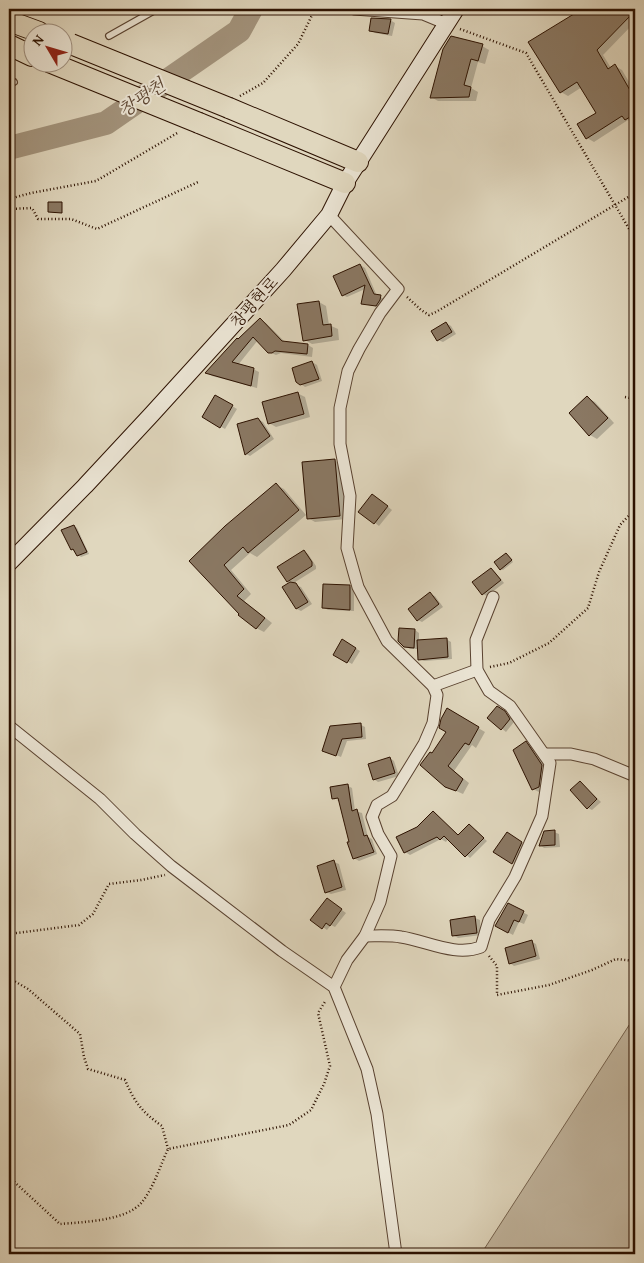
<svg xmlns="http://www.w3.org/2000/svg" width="644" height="1263" viewBox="0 0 644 1263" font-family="'Gentium Book Plus','Noto Serif KR',serif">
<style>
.green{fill:#c1b59e;stroke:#76634f}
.shadow{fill:#0003}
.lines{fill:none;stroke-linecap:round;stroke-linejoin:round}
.river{stroke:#a3947d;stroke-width:24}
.building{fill:#8a7863;stroke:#2c1100}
.lane-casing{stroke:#594230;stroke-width:8}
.street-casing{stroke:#594230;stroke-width:13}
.secondary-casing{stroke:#2c1100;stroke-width:18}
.highway-casing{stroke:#2c1100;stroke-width:22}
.path{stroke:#2c1100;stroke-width:2.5;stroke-dasharray:1 2.5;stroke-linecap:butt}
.lane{stroke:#ebe5d5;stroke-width:5.5}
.street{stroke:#ebe5d5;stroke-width:11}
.secondary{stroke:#ebe5d5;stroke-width:16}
.highway{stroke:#e0d7be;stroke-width:20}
.highway-bridge-casing{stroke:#2c1100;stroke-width:22;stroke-linecap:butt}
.highway-bridge{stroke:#e0d7be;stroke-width:20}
.labels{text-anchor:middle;stroke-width:4;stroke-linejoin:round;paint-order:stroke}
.street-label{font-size:16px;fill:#2c1100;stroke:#ebe5d5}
.water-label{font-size:18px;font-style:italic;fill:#5c4532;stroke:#ebe5d5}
</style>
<rect width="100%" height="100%" fill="#e0d7be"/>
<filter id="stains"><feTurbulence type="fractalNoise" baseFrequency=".004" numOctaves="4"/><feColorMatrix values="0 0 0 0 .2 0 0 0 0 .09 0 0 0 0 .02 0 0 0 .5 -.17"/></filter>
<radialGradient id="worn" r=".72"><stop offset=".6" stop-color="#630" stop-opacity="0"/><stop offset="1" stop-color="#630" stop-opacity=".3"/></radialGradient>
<polygon class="green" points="635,1016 635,1254 481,1254"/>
<g class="shadow">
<polygon points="136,9 146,9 141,13"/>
<polygon points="581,9 635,9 635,22 603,55 611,68 615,66 622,70 635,92 635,122 633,123 628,120 594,142 587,138 597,113 582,87 568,96 561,92 581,10"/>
<polygon points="390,20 395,23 392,36 375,33 370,30"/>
<polygon points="482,46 489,50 485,64 478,62 471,88 478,92 476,101 438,101 431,97"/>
<polygon points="360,265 365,268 377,296 385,299 381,308 363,303 365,289 347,297 343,295"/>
<polygon points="319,302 326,306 329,325 338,329 339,340 312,344 305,340"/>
<polygon points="261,320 266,323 285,342 308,345 313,348 312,357 281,353 276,355 269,352 258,340 238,365 253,369 259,372 257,388 212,376 207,373"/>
<polygon points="446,323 451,326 456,334 443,342 438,340"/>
<polygon points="312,362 317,365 322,381 305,387 301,384"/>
<polygon points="297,393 305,397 310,417 276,427 269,423"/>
<polygon points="216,396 237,409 225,429 204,417"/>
<polygon points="588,398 595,402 614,423 597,439 590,435"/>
<polygon points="258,419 263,422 274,439 250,456 246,454"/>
<polygon points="334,460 341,464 346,519 315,522 308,518"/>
<polygon points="276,485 284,489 306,515 257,557 250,553 231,570 251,594 244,601 272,623 264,632 256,628 190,561"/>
<polygon points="377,498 392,510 379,526 360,511"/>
<polygon points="74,526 77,528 89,554 81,557 72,549"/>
<polygon points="304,551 308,554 316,566 316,569 292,584 301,587 312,604 301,611 297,609 284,588 291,583 288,581"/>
<polygon points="508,555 513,562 503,570 501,569"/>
<polygon points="491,569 495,572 504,583 487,596 483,594"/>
<polygon points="349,586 354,589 354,611 328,610 323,607"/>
<polygon points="430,594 435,596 443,607 422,622 418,620"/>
<polygon points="400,630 415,630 419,633 419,641 446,639 451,642 452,659 424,661 419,659 419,649 410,649 405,646"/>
<polygon points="343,641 360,651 352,664 335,654"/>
<polygon points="448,710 485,732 476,748 472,745 454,771 469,783 463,794 445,786 433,754 448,732"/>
<polygon points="502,710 509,715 514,722 506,732 489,718"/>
<polygon points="361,725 365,727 366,739 347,741 341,757 324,750"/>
<polygon points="526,743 533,747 549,770 541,793 533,789"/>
<polygon points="390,758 394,761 399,776 378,782 374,779"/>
<polygon points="580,782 601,802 592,810 588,808"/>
<polygon points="348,786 352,788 355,811 362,813 368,837 372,839 377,854 359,861 354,858 340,801 336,800 344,799 335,797 335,800 333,798"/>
<polygon points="433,812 459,836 470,826 487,841 470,858 448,839 446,842 441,839 410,855 405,852 418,828"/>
<polygon points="554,832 559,834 560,847 544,848 540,845"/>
<polygon points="512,836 526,846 517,865 495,852"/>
<polygon points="334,862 339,864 346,890 331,894 326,892"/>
<polygon points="331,902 346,913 335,927 331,925 327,930 312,919"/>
<polygon points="509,905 528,915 524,924 519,922 513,935 497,926"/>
<polygon points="475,918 480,920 481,935 458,938 453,935"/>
<polygon points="532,942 536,944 540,959 514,966 510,963"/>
</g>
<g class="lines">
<polyline class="river" points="9,148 106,123 239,31 251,9"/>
</g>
<g class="building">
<polygon points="582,9 625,9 631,15 597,50 608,69 615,64 635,99 635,114 625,120 622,116 586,139 577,124 596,113 577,82 560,93 528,42"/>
<polygon points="371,18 391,19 388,34 369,31"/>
<polygon points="451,36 483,44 478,61 471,59 464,85 471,87 469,97 430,98 443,49"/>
<polygon points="48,202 62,202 62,213 48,212"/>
<polygon points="360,264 374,294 381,295 380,300 376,306 361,304 365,285 342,296 333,276"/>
<polygon points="319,301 323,325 331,324 332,336 303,341 297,304"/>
<polygon points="260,318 282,341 308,344 307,354 275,351 272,353 268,353 253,337 232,362 254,368 251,386 205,373 237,338 238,339"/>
<polygon points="446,322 452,332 437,341 431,331"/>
<polygon points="312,361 319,379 300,385 296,382 292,368"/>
<polygon points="298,392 304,414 268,424 262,402"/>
<polygon points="215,395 233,405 220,428 202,417"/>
<polygon points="587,396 608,418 589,436 569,413"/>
<polygon points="258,418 270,436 245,455 237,424"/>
<polygon points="335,459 340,516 307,519 302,462"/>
<polygon points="276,483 299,510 248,553 243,547 224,565 244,589 237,596 265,618 256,629 238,615 239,614 189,561 225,526"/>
<polygon points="372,494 388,506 374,524 358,512"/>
<polygon points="74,525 87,552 77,556 73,549 71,550 61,530"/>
<polygon points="304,550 312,562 312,566 287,582 277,567"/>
<polygon points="506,553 512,560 500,570 494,562"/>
<polygon points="491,568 501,580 482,595 472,582"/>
<polygon points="290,582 296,583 308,602 296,609 282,587"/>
<polygon points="323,584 350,585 350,610 322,608"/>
<polygon points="430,592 439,604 417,621 408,609"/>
<polygon points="399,628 415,629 414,648 404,647 398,641"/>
<polygon points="447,638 448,657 418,660 417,640"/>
<polygon points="342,639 356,648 347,663 333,655"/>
<polygon points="497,706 505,711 510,719 501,730 487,718"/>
<polygon points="447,708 479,727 469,745 465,743 448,766 463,779 456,791 445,787 420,765 430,752 432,753 446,732 439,728 441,719"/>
<polygon points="361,723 362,737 342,739 336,756 322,751 330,726"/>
<polygon points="526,741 542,765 539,787 532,790 513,750"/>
<polygon points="390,757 395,773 373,780 368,764"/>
<polygon points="580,781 597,799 587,809 570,790"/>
<polygon points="348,784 352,811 357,809 364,836 367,835 374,852 353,859 347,842 349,842 338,798 332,799 330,787"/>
<polygon points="433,811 458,835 469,824 484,838 465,857 444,836 440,840 437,837 404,853 396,837 417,827"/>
<polygon points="555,830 555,845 539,846 544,831"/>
<polygon points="507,832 522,842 512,864 493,852"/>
<polygon points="334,860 342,887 325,893 317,866"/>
<polygon points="327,898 342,909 330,926 326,923 322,929 310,920"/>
<polygon points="508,903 524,911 519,922 514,920 508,933 495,926"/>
<polygon points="475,916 477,933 452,936 450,920"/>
<polygon points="532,940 536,956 509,964 505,948"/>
</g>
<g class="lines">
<defs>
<g id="lane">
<polyline points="109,36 157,9"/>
<polyline points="9,84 14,82"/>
</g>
<g id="street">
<polyline points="354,9 423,14 447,24"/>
<polyline points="329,215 398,289 380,313 359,349 348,371 340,408 340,444 350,496 347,548 358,587 387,641 433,686 437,695 433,723 424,744 392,796 377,805 372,817 378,834 391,856 380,902 365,936 347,960 334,987"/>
<polyline points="433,686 477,670"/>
<polyline points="9,726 100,799 135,834 171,866 282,951 334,987 367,1069 377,1114 396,1254"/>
<polyline points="544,754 571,754 594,759 635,776"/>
<path d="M 365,936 C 377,936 390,935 401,937 C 427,941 455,957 481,947 L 489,920 L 515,877 L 542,816 L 550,763 L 510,706 L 489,691 L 477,670 L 476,640 L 493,597"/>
</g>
<polyline id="secondary" points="9,563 85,486 152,414 283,270 329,215 345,183 456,9"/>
<g id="highway">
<polyline points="9,21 39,32"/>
<polyline points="9,45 32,56"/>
<polyline points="229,108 358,162"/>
<polyline points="199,123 345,183"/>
</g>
</defs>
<use href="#lane" class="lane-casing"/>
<use href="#street" class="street-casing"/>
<use href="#secondary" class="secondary-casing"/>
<use href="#highway" class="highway-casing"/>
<g class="path">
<polyline points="460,29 526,53 635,239"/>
<polyline points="240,96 263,83 298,44 315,9"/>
<polyline points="9,199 31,193 96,181 179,132"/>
<polyline points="9,209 32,208 38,219 71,219 97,229 198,182"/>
<polyline points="407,297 421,310 429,315 436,312 635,193"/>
<polyline points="625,397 635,399"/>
<polyline points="490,667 509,663 549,643 588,608 599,572 620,525 635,509"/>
<polyline points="9,934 79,925 93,914 109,884 141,880 165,875"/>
<polyline points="489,956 497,966 497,995 549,985 592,970 616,959 635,961"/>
<path d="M 9,978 L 28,989 L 80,1034 L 84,1057 L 88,1069 L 125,1080 C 135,1103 142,1112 162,1126 L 168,1149"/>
<path d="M 9,1177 L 60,1224 C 83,1222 127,1221 142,1202 C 154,1187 160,1166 168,1149 L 289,1125 L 311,1110 L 324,1084 L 330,1066 L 318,1013 L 326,1000"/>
</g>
<use href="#lane" class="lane"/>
<use href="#street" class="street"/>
<use href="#secondary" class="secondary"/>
<use href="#highway" class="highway"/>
<defs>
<g id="highway-bridge">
<polyline points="71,44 229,108"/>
<polyline points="49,62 199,123"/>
</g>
</defs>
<use href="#highway-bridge" class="highway-bridge-casing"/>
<use href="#highway-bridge" class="highway-bridge"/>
</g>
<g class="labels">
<g class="street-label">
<text transform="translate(254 302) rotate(-48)" y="6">창평현로</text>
</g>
<g class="water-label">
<text transform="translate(142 98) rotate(-35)" y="6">창평천</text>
</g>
</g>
<rect width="644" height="1263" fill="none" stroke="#e0d7be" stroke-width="30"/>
<rect x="10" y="10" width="624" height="1243" fill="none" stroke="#2c1100" stroke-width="2.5"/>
<rect x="15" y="15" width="614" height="1233" fill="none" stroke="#2c1100"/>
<g transform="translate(48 48) rotate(308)"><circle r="24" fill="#ebe5d5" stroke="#9f9080"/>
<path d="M0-4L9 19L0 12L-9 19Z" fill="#8f2418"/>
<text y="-8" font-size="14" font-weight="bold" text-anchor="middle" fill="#2c1100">N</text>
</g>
<rect width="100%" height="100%" filter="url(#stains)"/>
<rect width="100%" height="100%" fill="url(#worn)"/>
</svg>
